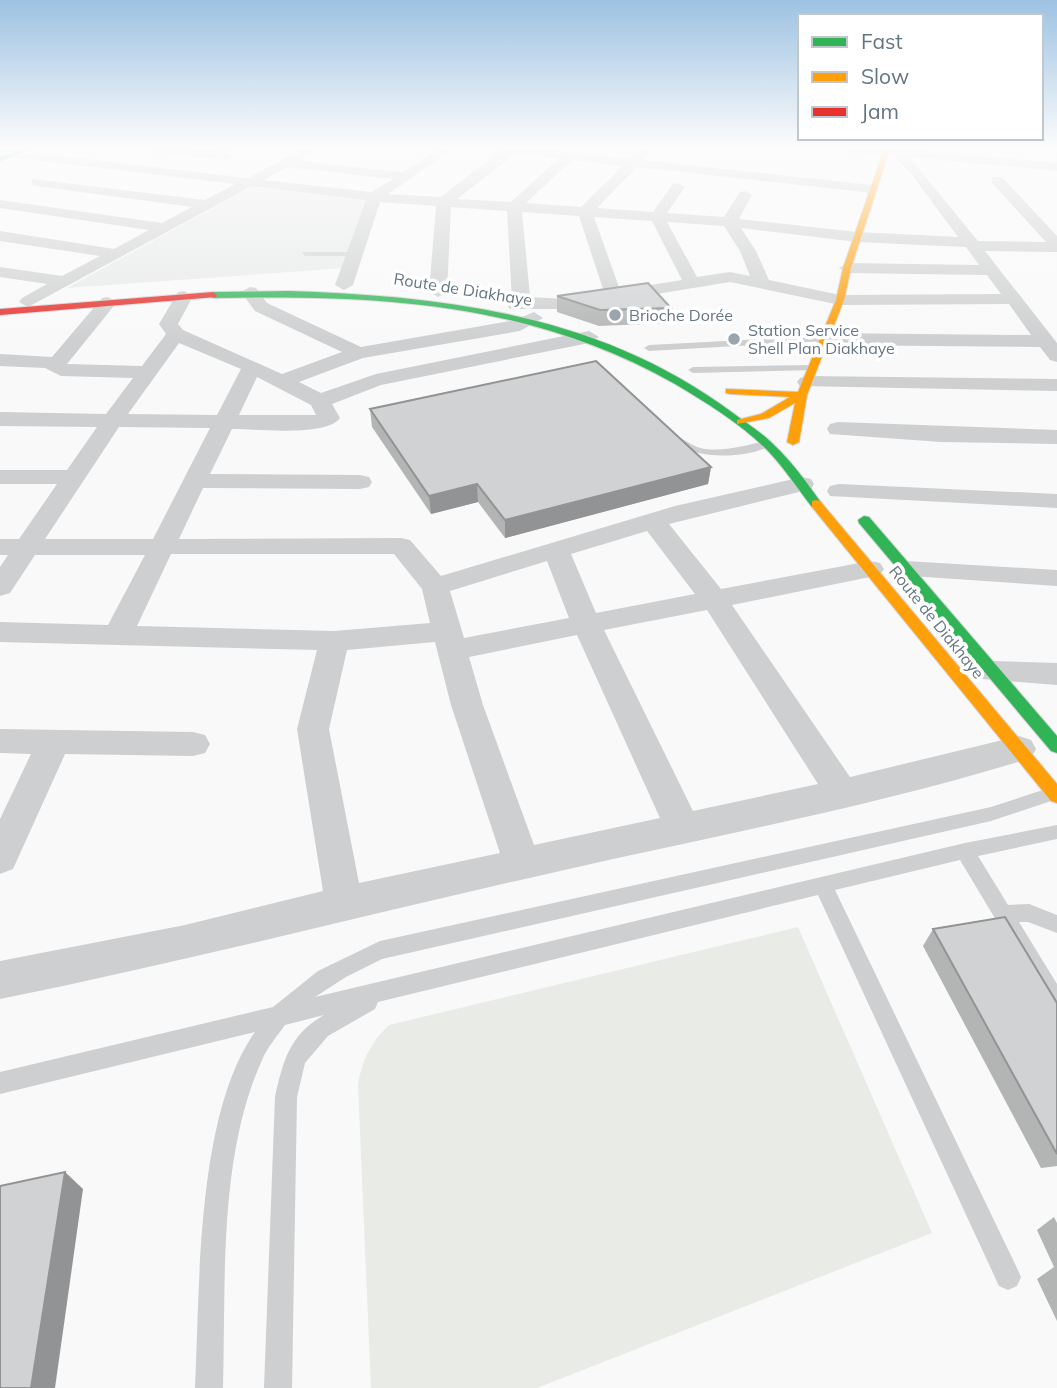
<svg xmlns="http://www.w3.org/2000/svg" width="1057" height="1388" viewBox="0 0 1057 1388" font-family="Mulish,sans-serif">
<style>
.built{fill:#e8e9e9}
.green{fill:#e8ebe6}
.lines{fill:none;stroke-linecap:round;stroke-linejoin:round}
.fast-casing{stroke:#d5d6d7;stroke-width:2}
.slow-casing{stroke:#d5d6d7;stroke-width:2}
.jam-casing{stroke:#d5d6d7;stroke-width:2}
.lane{fill:#cecfd0;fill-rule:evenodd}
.street{fill:#cecfd0;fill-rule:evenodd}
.fast{fill:#30b455;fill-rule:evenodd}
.slow{fill:#ff9f0a;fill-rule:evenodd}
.jam{fill:#e5322d;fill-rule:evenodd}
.wall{fill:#b3b5b5}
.shaded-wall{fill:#929394}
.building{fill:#d0d2d3;stroke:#929394;stroke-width:2}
.poi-dot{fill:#99a4ac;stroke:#fff;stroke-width:2.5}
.labels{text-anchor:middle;stroke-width:7;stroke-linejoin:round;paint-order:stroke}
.far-street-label{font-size:16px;fill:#657683;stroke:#fff}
.far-poi-label{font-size:16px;fill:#657683;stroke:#fff;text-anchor:start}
</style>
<rect width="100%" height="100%" fill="#f9f9f9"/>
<polygon class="built" points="253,186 367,198 346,268 67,288"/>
<path class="green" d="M 798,927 L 932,1233 L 537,1388 L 371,1388 L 358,1084 C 363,1058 370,1044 389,1025 Z"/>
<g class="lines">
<defs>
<g id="fast">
<polygon points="23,149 31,149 0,161 0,157"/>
<path d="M 288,291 C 447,296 602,315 733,413 C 747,424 763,433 775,446 C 793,463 808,484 822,504 L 820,507 L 812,507 C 798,489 785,469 769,452 C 743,425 707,403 675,384 C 528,301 378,295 213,298 L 209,295 L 213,292 Z"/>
<polygon points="864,516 869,517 1057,736 1057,753 1051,751 859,523 858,520"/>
</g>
<g id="slow">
<polygon points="884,149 890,149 851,268 844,300 807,395 799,442 793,445 787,442 795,403 769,418 737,424 737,420 761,414 790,397 730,394 726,393 726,389 798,392 836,300 843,268"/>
<polygon points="816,500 820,501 1057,784 1057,803 1051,801 812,507 812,501"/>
</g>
<polygon id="jam" points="213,292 217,295 216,297 0,315 0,309"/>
</defs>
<use href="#fast" class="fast-casing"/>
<use href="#slow" class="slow-casing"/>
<use href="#jam" class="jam-casing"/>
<g class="lane">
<polygon points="302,252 355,252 359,254 355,256 305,256"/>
<polygon points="822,336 827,339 825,341 649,351 644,348 649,345"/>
<polygon points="812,365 817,368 816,370 693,373 688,370 693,367"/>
<path d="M 675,436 C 684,439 691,445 700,448 C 722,453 746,445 767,441 L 773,444 C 749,460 690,460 669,439 Z"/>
<path d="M 1055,786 L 1057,799 L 991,821 L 382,959 L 346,977 L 315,997 L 965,843 L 1057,825 L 1057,839 L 978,856 L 1008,905 L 1029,904 L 1057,915 L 1057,933 L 1028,922 L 1019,922 L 1057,984 L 1057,1013 L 1050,1010 L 960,860 L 835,890 L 1017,1268 L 1021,1277 L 1017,1286 L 1008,1290 L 999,1286 L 818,895 L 378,1002 L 375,1009 L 328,1036 L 305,1063 L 297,1097 L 292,1388 L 264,1388 L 275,1097 C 283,1061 290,1034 324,1015 L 285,1025 C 277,1036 267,1048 262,1060 C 218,1157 226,1283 223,1388 L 195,1388 C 200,1288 196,1115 255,1032 L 0,1094 L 0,1072 L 273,1007 L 318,971 L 380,941 L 991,807 Z"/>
</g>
<g class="street">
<path d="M 0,149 L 248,178 L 302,149 L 317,149 L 299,161 L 403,172 L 439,149 L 453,149 L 388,194 L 441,197 L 502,149 L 538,149 L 630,159 L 640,149 L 645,149 L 650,152 L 643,160 L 872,185 L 879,189 L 872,193 L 637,167 L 597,208 L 653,212 L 673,184 L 678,183 L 685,187 L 667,213 L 724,217 L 740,192 L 745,191 L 752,195 L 739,219 L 857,232 L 958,237 L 912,175 L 893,155 L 848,153 L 842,149 L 905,149 L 1057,163 L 1057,171 L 909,157 L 978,241 L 1046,242 L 992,183 L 992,177 L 1002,177 L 1057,236 L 1057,252 L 985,251 L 1057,343 L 1057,362 L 1050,360 L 1040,347 L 822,345 L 812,339 L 822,333 L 1031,335 L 1009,304 L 840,305 L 730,282 L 565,309 L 510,309 L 507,305 L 512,300 L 507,211 L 451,207 L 447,292 L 438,297 L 429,292 L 436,206 L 380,202 L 353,285 L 344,290 L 335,285 L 366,200 L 252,186 L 28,307 L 19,302 L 22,298 L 47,284 L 0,277 L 0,267 L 62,276 L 100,256 L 0,241 L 0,231 L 114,249 L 149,230 L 0,208 L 0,200 L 162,223 L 192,207 L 37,186 L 32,185 L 32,179 L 205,200 L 235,184 L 0,156 ZM 515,154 L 559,158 L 511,202 L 457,199 ZM 572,160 L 623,166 L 581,207 L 526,203 ZM 287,167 L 393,179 L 371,192 L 264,180 ZM 522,212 L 579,216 L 604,292 L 565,299 L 530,297 ZM 594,217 L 652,221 L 682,280 L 620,290 ZM 667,222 L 724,226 L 740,251 L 750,276 L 730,272 L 697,277 ZM 741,228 L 857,242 L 966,247 L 979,265 L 847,263 L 839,268 L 847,273 L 987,275 L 1001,294 L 840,295 L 769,280 L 756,251 Z"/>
<path d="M 152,149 C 170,147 219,146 232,156 L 226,160 L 158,153 Z"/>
<path d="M 250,287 L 256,288 L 267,303 L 361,347 L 515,320 L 534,312 L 543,318 L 520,331 L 363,358 L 299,382 L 321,393 L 376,374 L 589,331 L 599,337 L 589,343 L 381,385 L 332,404 L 340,418 C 327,437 255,429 232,429 L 210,474 L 360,475 L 369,477 L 372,482 L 369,487 L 360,489 L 203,488 L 179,539 L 401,538 L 410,540 L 441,576 L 675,506 L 802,477 L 811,479 L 814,484 L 811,489 L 669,524 L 721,589 L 870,561 L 880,563 L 884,569 L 880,575 L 732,605 L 850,777 L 1019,736 L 1031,740 L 1036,749 L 1031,758 C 877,806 717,835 560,871 C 373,913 188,961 0,999 L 0,961 L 185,925 L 323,891 L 297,729 L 317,650 L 0,642 L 0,622 L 108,625 L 145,555 L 35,555 L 10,593 L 0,596 L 0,567 L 8,555 L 0,555 L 0,539 L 19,539 L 57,484 L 0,484 L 0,470 L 67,470 L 97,427 L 0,426 L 0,412 L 106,414 L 133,378 L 61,376 L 45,368 L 0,366 L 0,354 L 52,357 L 102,298 L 108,297 L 117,302 L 67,364 L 142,366 L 166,334 L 159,324 L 178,292 L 184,291 L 193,296 L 178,324 L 183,330 L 282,374 L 342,352 L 255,311 L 241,292 ZM 179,343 L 241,369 L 217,415 L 128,414 ZM 257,377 L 311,405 L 316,415 L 239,415 ZM 119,427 L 210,428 L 153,539 L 45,539 ZM 647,531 L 695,594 L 596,613 L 571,554 ZM 171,554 L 394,554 L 422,589 L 430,623 L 334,631 L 137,626 ZM 547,561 L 569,618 L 464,638 L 450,591 ZM 707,610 L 818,784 L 693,811 L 604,630 ZM 577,635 L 660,818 L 534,845 L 483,705 L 469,657 ZM 435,642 L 451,705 L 500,853 L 359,883 L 329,729 L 347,650 Z"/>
<polygon points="807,376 1057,379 1057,391 800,386 797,382 800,378"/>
<polygon points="838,422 1057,430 1057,444 941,442 830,434 827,429 830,424"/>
<polygon points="839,484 1057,494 1057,508 830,496 827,491 830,486"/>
<polygon points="906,561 1057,570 1057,586 896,575 892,569 896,563"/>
<polygon points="993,661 1057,663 1057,685 982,679 978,672 982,665"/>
<polygon points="0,729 193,732 205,735 210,744 205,753 193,756 65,754 13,869 0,874 0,819 31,754 0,753"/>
</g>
<use href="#fast" class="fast"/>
<use href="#slow" class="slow"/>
<use href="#jam" class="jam"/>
</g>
<g class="wall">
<polygon points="216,149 235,149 229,151"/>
<polygon points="557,296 671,308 670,323 599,326 557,312"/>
<polygon points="370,409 711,467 708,484 505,538 478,502 431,514 372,427"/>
<polygon points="933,929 1057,1003 1057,1166 1041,1168 923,946"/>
<polygon points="1054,1217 1057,1223 1057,1321 1037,1279 1054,1267 1037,1230"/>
</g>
<g class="shaded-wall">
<polygon points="711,467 708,484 505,538 505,520"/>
<polygon points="477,484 478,502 431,514 429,496"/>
<polygon points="65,1172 83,1189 55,1388 31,1388"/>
</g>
<g class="building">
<polygon points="648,283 671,308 600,310 557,296"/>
<polygon points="596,361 711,467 505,520 477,484 429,496 370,409"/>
<polygon points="1005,917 1057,1003 1057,1154 933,929"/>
<polygon points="65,1172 31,1388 0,1388 0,1186"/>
</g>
<linearGradient id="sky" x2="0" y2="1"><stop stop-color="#9dc2e2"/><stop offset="0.43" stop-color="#fcfcfc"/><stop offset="1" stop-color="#fcfcfc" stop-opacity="0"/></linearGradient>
<rect width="1057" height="343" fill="url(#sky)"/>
<g class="poi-dot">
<circle cx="615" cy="315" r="7"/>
<circle cx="734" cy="339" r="7"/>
</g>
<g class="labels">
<g class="far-street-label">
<text transform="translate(463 289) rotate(9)" y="6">Route de Diakhaye</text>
<text transform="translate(937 622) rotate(51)" y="6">Route de Diakhaye</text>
</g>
<g class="far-poi-label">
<text x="629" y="321">Brioche Dorée</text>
<text x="748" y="336">Station Service<tspan x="748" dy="18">Shell Plan Diakhaye</tspan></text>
</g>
</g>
<rect x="798" y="14" width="245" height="126" fill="#ffffff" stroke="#c1c8cd" stroke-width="2"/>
<rect x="812" y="37" width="35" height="10" fill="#30b455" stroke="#c1c8cd" stroke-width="2"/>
<text x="861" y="49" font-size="21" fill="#657683">Fast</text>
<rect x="812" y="72" width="35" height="10" fill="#ff9f0a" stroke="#c1c8cd" stroke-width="2"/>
<text x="861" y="84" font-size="21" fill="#657683">Slow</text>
<rect x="812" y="107" width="35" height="10" fill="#e5322d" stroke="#c1c8cd" stroke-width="2"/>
<text x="861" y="119" font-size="21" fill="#657683">Jam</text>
</svg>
